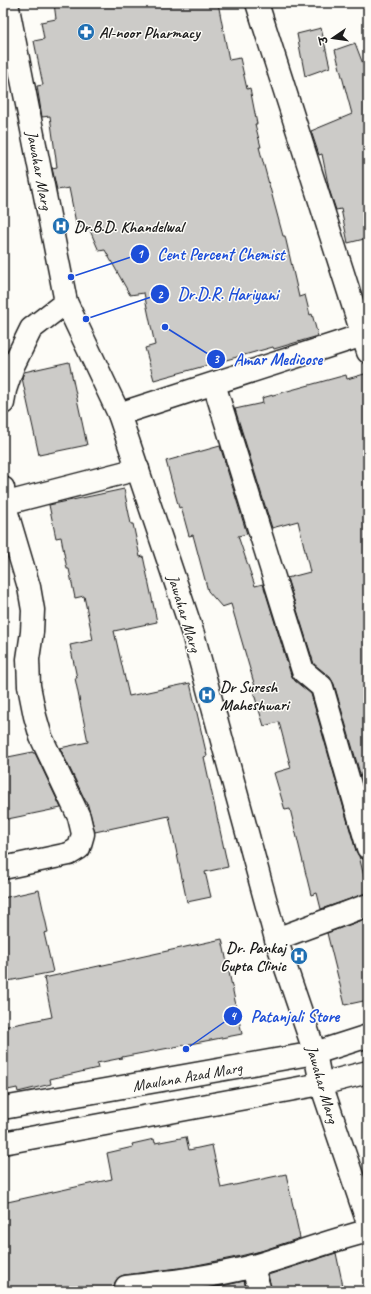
<svg xmlns="http://www.w3.org/2000/svg" width="371" height="1294" viewBox="0 0 371 1294" font-family="Caveat,'Playpen Sans Deva',sans-serif">
<style>
.building{fill:#cccbc8;stroke:#1c1c1c}
.lines{fill:none;stroke-linecap:round;stroke-linejoin:round}
.minor-casing{stroke:#1c1c1c;stroke-width:25}
.tertiary-casing{stroke:#1c1c1c;stroke-width:25}
.secondary-casing{stroke:#1c1c1c;stroke-width:25}
.minor{stroke:#fdfcf7;stroke-width:22}
.tertiary{stroke:#fdfcf7;stroke-width:22}
.secondary{stroke:#fdfcf7;stroke-width:22}
.labels{text-anchor:middle;stroke-width:3;stroke-linejoin:round;paint-order:stroke}
.poi-label{font-size:16px;font-weight:bold;fill:#1c1c1c;stroke:#fdfcf7;text-anchor:start}
.street-label{font-size:16px;fill:#1c1c1c;stroke:#fdfcf7}
.leader{fill:none;stroke:#1d4ed8;stroke-width:1.5}
.callout-dot{fill:#1d4ed8;stroke:#fdfcf7;stroke-width:1.5}
.mark-label{font-size:12px;text-anchor:middle;font-weight:bold;fill:#fff}
.callout-label{font-size:17px;text-anchor:middle;font-weight:bold;fill:#1d4ed8;stroke:#fdfcf7;stroke-width:3;stroke-linejoin:round;paint-order:stroke}
</style>
<rect width="100%" height="100%" fill="#fdfcf7"/>
<filter id="ink" filterUnits="userSpaceOnUse"><feTurbulence type="fractalNoise" baseFrequency=".025" numOctaves="2"/><feDisplacementMap in="SourceGraphic" scale="8" xChannelSelector="R" yChannelSelector="G"/><feConvolveMatrix kernelMatrix="1 2 1 2 8 2 1 2 1" color-interpolation-filters="sRGB"/></filter>
<g filter="url(#ink)">
<g class="building">
<polygon points="54,3 218,3 229,60 240,58 247,89 250,88 257,124 255,124 261,147 259,147 283,236 285,236 299,297 305,295 310,315 312,314 318,336 274,349 273,347 154,380 145,348 155,345 144,293 130,295 105,250 99,251 88,226 77,228 69,188 57,190 52,168 57,167 50,116 42,117 37,86 43,85 34,41 44,39 41,22 56,19"/>
<polygon points="321,28 330,67 305,76 297,34"/>
<polygon points="355,43 368,77 368,238 348,243 341,209 336,210 329,189 322,154 319,155 311,131 352,114 335,50"/>
<polygon points="69,362 87,445 39,455 22,378 24,372"/>
<polygon points="368,373 368,775 361,777 334,684 330,677 314,664 287,578 310,572 298,521 272,528 235,409 263,403 262,398 346,375 347,379"/>
<polygon points="220,446 247,534 238,536 255,586 263,584 291,675 295,681 311,694 356,851 359,856 368,893 321,909 317,893 311,895 290,809 285,810 274,773 291,768 279,722 264,726 253,691 256,690 231,604 222,607 208,591 193,535 189,536 181,507 179,508 166,461"/>
<polygon points="124,489 131,524 133,524 140,557 143,556 157,622 114,631 129,696 190,683 207,756 204,757 228,867 205,872 211,897 187,902 169,816 95,832 87,802 86,802 60,748 88,742 75,678 77,678 70,645 93,640 84,596 75,598 69,569 67,569 61,537 56,538 49,505"/>
<polygon points="33,752 33,753 35,753 61,808 3,820 3,758"/>
<polygon points="39,890 48,932 44,933 53,972 3,982 3,898"/>
<polygon points="368,918 368,1000 345,1005 327,933"/>
<polygon points="222,939 242,1034 122,1057 122,1058 97,1063 98,1068 50,1079 51,1084 18,1092 17,1088 3,1091 3,1027 52,1017 44,978"/>
<polygon points="186,1137 189,1150 212,1145 221,1188 286,1174 300,1238 261,1251 232,1258 187,1267 124,1275 119,1277 115,1282 114,1288 115,1291 6,1291 3,1276 3,1203 112,1179 107,1153 133,1147 132,1144 154,1139 155,1143"/>
<polygon points="336,1253 344,1291 272,1291 268,1275"/>
<polygon points="244,1281 247,1291 192,1291 222,1286"/>
</g>
<g class="lines">
<defs>
<g id="minor">
<polyline points="257,3 368,352"/>
<polyline points="214,384 303,671 322,687 368,848"/>
<polyline points="3,403 5,390 13,366 31,329 66,302"/>
<polyline points="119,414 363,335"/>
<polyline points="3,488 4,503 29,587 33,610 32,632 28,659 29,686 35,716 41,737 79,817 83,834 79,848 69,854 3,868"/>
<polyline points="3,504 138,469"/>
<polyline points="276,939 368,905"/>
<polyline points="252,1266 260,1291"/>
<path d="M 126,1287 C 168,1282 210,1277 250,1267 C 290,1256 328,1241 368,1231"/>
</g>
<g id="tertiary">
<polyline points="3,1108 315,1053 368,1036"/>
<polyline points="3,1143 321,1084 368,1072"/>
</g>
<polyline id="secondary" points="7,3 66,302 119,414 193,634 276,939 315,1053 321,1084 368,1223"/>
</defs>
<use href="#minor" class="minor-casing"/>
<use href="#tertiary" class="tertiary-casing"/>
<use href="#secondary" class="secondary-casing"/>
<use href="#minor" class="minor"/>
<use href="#tertiary" class="tertiary"/>
<use href="#secondary" class="secondary"/>
</g>
</g>
<defs>
<symbol id="pharmacy-disc" viewBox="-11 -11 22 22"><circle r="9.5" fill="#1f6fb2" stroke="#fdfcf7"/><path d="M-2-6h4v4h4v4h-4v4h-4v-4h-4v-4h4Z" fill="#fff"/></symbol>
<symbol id="hospital-disc" viewBox="-11 -11 22 22"><circle r="9.5" fill="#1f6fb2" stroke="#fdfcf7"/><path d="M-5-5h3v3.5h4V-5h3V5h-3V1.5h-4V5h-3Z" fill="#fff"/></symbol>
</defs>
<g fill-rule="evenodd">
<use href="#pharmacy-disc" x="76" y="22" width="20" height="20"/>
<use href="#hospital-disc" x="51" y="216" width="20" height="20"/>
<use href="#hospital-disc" x="197" y="685" width="20" height="20"/>
<use href="#hospital-disc" x="289" y="946" width="20" height="20"/>
</g>
<g class="labels">
<g class="poi-label">
<text x="99" y="38">Al-noor Pharmacy</text>
<text x="74" y="232">Dr.B.D. Khandelwal</text>
<text x="220" y="692">Dr Suresh<tspan x="220" dy="18">Maheshwari</tspan></text>
<text x="286" y="953" text-anchor="end">Dr. Pankaj<tspan x="286" dy="18">Gupta Clinic</tspan></text>
</g>
<g class="street-label">
<text transform="translate(40 170) rotate(79)" y="6">Jawahar Marg</text>
<text transform="translate(185 613) rotate(73)" y="6">Jawahar Marg</text>
<text transform="translate(187 1076) rotate(-10)" y="6">Maulana Azad Marg</text>
<text transform="translate(323 1084) rotate(74)" y="6">Jawahar Marg</text>
</g>
</g>
<path class="leader" d="M71 277L140 254M86 319L160 294M165 327L216 359M186 1049L233 1016"/>
<g class="callout-dot">
<circle cx="71" cy="277" r="4"/>
<circle cx="86" cy="319" r="4"/>
<circle cx="165" cy="327" r="4"/>
<circle cx="186" cy="1049" r="4"/>
<circle cx="140" cy="254" r="10"/>
<circle cx="160" cy="294" r="10"/>
<circle cx="216" cy="359" r="10"/>
<circle cx="233" cy="1016" r="10"/>
</g>
<g class="mark-label">
<text x="140" y="258">1</text>
<text x="160" y="299">2</text>
<text x="216" y="363">3</text>
<text x="233" y="1020">4</text>
</g>
<g class="callout-label">
<text x="221" y="260">Cent Percent Chemist</text>
<text x="228" y="300">Dr.D.R. Hariyani</text>
<text x="278" y="365">Amar Medicose</text>
<text x="295" y="1022">Patanjali Store</text>
</g>
<rect width="371" height="1294" fill="none" stroke="#fdfcf7" stroke-width="16"/>
<rect x="8" y="8" width="355" height="1278" fill="none" stroke="#1c1c1c" stroke-width="1.5" filter="url(#ink)"/>
<g transform="translate(333 38) rotate(257)" stroke="#fdfcf7" stroke-width="3" paint-order="stroke">
<path d="M0-3L7 15L0 10L-7 15Z" fill="#1c1c1c"/>
<text y="-6" font-size="11" font-weight="bold" text-anchor="middle" fill="#1c1c1c">उ</text>
</g>
</svg>
